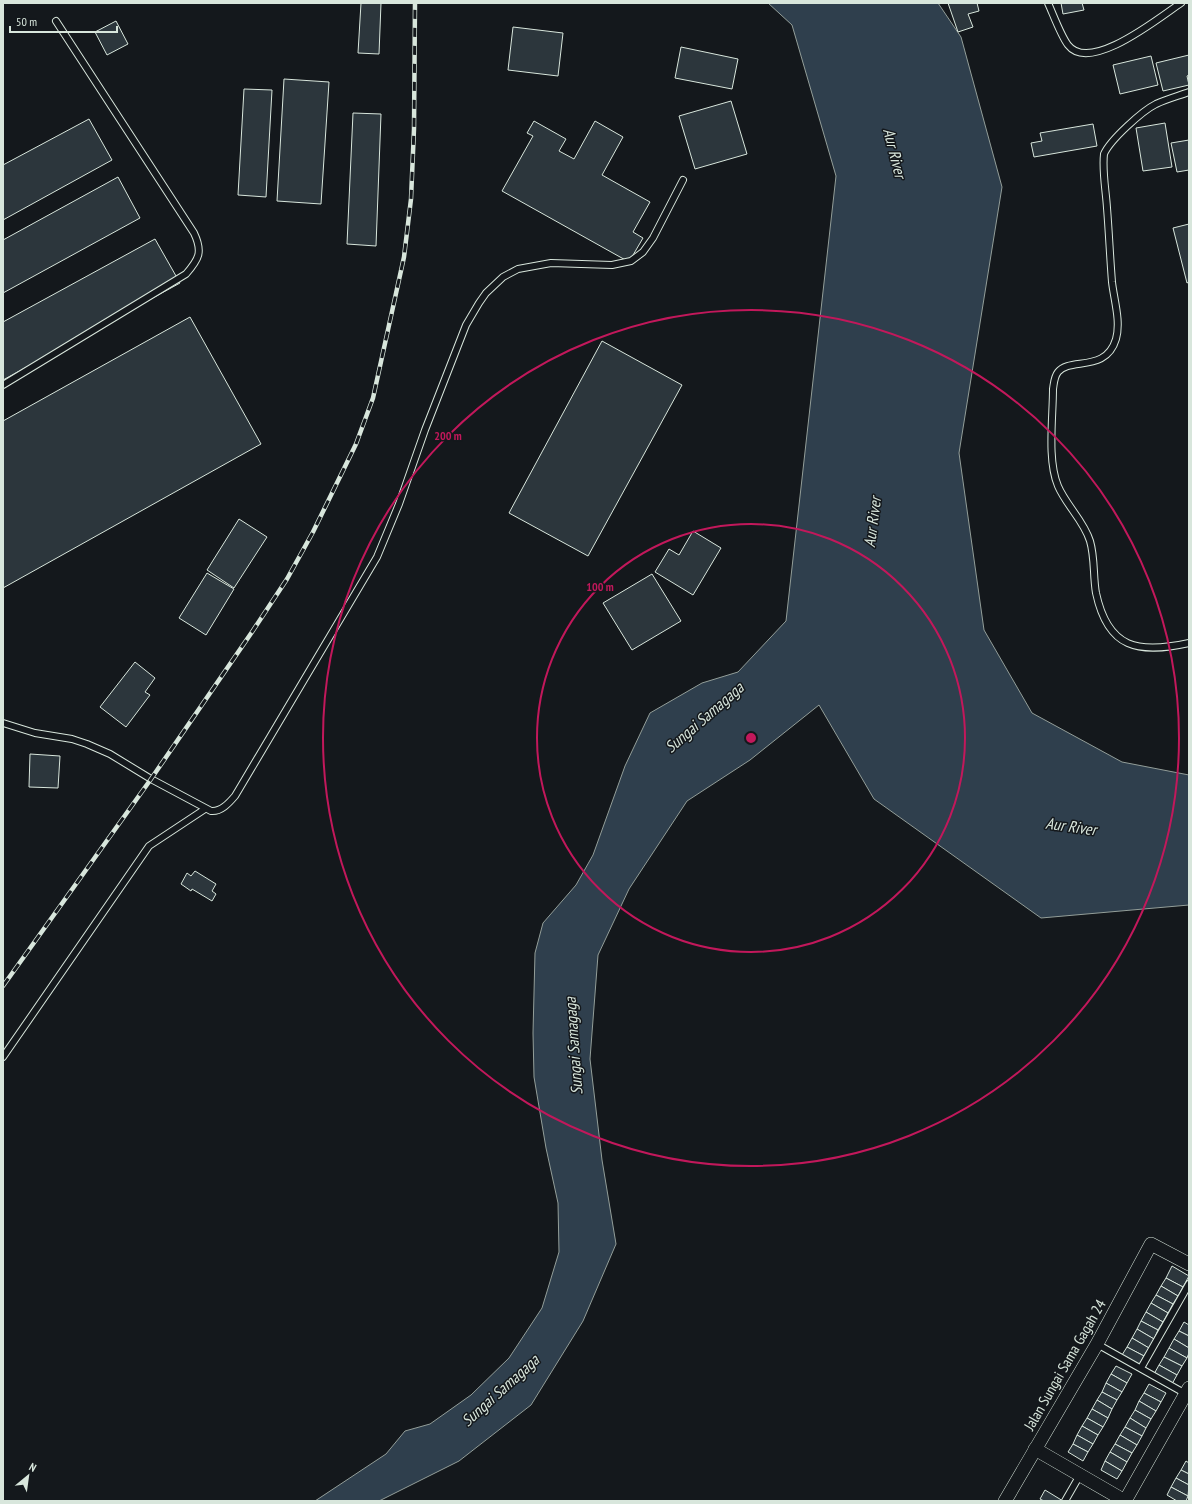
<svg xmlns="http://www.w3.org/2000/svg" width="1192" height="1504" viewBox="0 0 1192 1504" font-family="'PT Sans Narrow',sans-serif">
<style>
.water{fill:#2f3f4d;stroke:#939e99}
.building{fill:#2c363c;stroke:#d8e6dc}
.lines{fill:none;stroke-linecap:round;stroke-linejoin:round}
.lane-casing{stroke:#d8e6dc;stroke-width:8}
.street-casing{stroke:#d8e6dc;stroke-width:14}
.lane{stroke:#14181c;stroke-width:6}
.street{stroke:#14181c;stroke-width:13}
.rail-casing{stroke:#d8e6dc;stroke-width:4.5}
.rail{stroke:#14181c;stroke-width:3;stroke-dasharray:9;stroke-linecap:butt}
.ring{fill:none;stroke:#c2185b;stroke-width:2}
.labels{text-anchor:middle;stroke-width:3;stroke-linejoin:round;paint-order:stroke}
.street-label{font-size:15px;fill:#d8e6dc;stroke:#14181c}
.water-label{font-size:16px;font-style:italic;fill:#d8e6dc;stroke:#14181c}
.centre{fill:#c2185b;stroke:#14181c;stroke-width:2}
.ring-label{font-size:12px;text-anchor:middle;font-weight:bold;fill:#c2185b;stroke:#14181c;stroke-width:3;stroke-linejoin:round;paint-order:stroke}
</style>
<rect width="100%" height="100%" fill="#14181c"/>
<polygon class="water" points="768,3 938,3 961,37 1002,187 959,453 984,630 1032,713 1122,762 1189,775 1189,905 1041,918 874,799 819,705 750,760 687,801 629,889 598,955 590,1059 602,1160 616,1244 583,1321 531,1405 459,1461 379,1501 315,1501 386,1454 405,1431 430,1424 471,1395 509,1358 542,1308 559,1252 558,1203 546,1148 534,1077 533,1033 535,953 543,923 576,885 593,855 625,766 650,713 702,683 738,672 786,621 836,176 792,25"/>
<g class="building">
<polygon points="361,3 381,3 379,54 358,53"/>
<polygon points="948,3 977,3 979,11 968,14 973,27 958,32"/>
<polygon points="1061,3 1082,3 1084,10 1063,14"/>
<polygon points="116,21 128,44 107,55 95,32"/>
<polygon points="513,27 563,33 558,76 508,70"/>
<polygon points="681,47 738,59 732,89 675,78"/>
<polygon points="1189,55 1189,75 1187,76 1189,85 1163,91 1156,63"/>
<polygon points="1151,56 1158,85 1120,94 1113,65"/>
<polygon points="284,79 329,82 321,204 277,201"/>
<polygon points="244,89 272,90 266,197 238,195"/>
<polygon points="731,101 747,154 695,169 679,116"/>
<polygon points="353,113 381,114 376,246 347,244"/>
<polygon points="89,119 112,160 3,220 3,165"/>
<polygon points="534,121 566,139 559,151 574,159 595,121 623,137 602,175 650,202 633,232 643,238 629,262 502,191 533,136 527,133"/>
<polygon points="1165,123 1172,167 1143,171 1136,128"/>
<polygon points="1093,124 1097,146 1034,157 1031,143 1042,141 1040,133"/>
<polygon points="1189,140 1189,170 1177,172 1171,143"/>
<polygon points="118,177 140,218 3,293 3,240"/>
<polygon points="1189,224 1189,282 1187,283 1173,228"/>
<polygon points="155,239 180,283 3,380 3,322"/>
<polygon points="190,317 261,444 3,588 3,421"/>
<polygon points="602,341 682,385 588,556 509,513"/>
<polygon points="239,519 267,537 234,588 207,570"/>
<polygon points="693,531 721,548 693,595 655,572 669,549 679,555"/>
<polygon points="207,573 234,589 206,635 179,618"/>
<polygon points="652,574 681,621 632,650 603,603"/>
<polygon points="135,662 155,678 145,692 150,695 126,727 100,707"/>
<polygon points="30,754 60,756 58,788 29,787"/>
<polygon points="195,871 216,884 212,891 216,894 212,901 192,889 191,891 181,884 187,873 191,876"/>
<polygon points="1172,1266 1189,1276 1183,1287 1166,1278"/>
<polygon points="1166,1278 1183,1287 1178,1296 1161,1286"/>
<polygon points="1161,1286 1178,1296 1173,1304 1156,1295"/>
<polygon points="1156,1295 1173,1304 1168,1313 1151,1303"/>
<polygon points="1151,1303 1168,1313 1163,1322 1146,1312"/>
<polygon points="1146,1312 1163,1322 1158,1330 1141,1321"/>
<polygon points="1141,1321 1158,1330 1154,1339 1137,1329"/>
<polygon points="1184,1322 1189,1325 1189,1336 1179,1331"/>
<polygon points="1137,1329 1154,1339 1149,1348 1132,1338"/>
<polygon points="1179,1331 1189,1336 1189,1348 1174,1339"/>
<polygon points="1132,1338 1149,1348 1144,1356 1127,1347"/>
<polygon points="1174,1339 1189,1348 1189,1353 1187,1358 1169,1348"/>
<polygon points="1127,1347 1144,1356 1139,1365 1122,1355"/>
<polygon points="1169,1348 1187,1358 1182,1366 1164,1357"/>
<polygon points="1164,1357 1182,1366 1177,1375 1159,1365"/>
<polygon points="1159,1365 1177,1375 1172,1384 1154,1374"/>
<polygon points="1116,1366 1132,1374 1127,1383 1111,1374"/>
<polygon points="1111,1374 1127,1383 1122,1392 1106,1383"/>
<polygon points="1106,1383 1122,1392 1117,1400 1102,1392"/>
<polygon points="1149,1384 1166,1393 1161,1402 1144,1393"/>
<polygon points="1102,1392 1117,1400 1112,1409 1097,1400"/>
<polygon points="1144,1393 1161,1402 1156,1411 1139,1401"/>
<polygon points="1097,1400 1112,1409 1108,1418 1092,1409"/>
<polygon points="1139,1401 1156,1411 1151,1419 1135,1410"/>
<polygon points="1092,1409 1108,1418 1103,1427 1087,1418"/>
<polygon points="1135,1410 1151,1419 1146,1428 1130,1418"/>
<polygon points="1087,1418 1103,1427 1098,1435 1082,1426"/>
<polygon points="1130,1418 1146,1428 1142,1436 1125,1427"/>
<polygon points="1082,1426 1098,1435 1093,1444 1077,1435"/>
<polygon points="1125,1427 1142,1436 1137,1445 1120,1435"/>
<polygon points="1077,1435 1093,1444 1088,1452 1073,1444"/>
<polygon points="1120,1435 1137,1445 1132,1453 1115,1444"/>
<polygon points="1073,1444 1088,1452 1083,1461 1068,1452"/>
<polygon points="1115,1444 1132,1453 1127,1462 1110,1452"/>
<polygon points="1110,1452 1127,1462 1122,1471 1105,1461"/>
<polygon points="1105,1461 1122,1471 1117,1479 1101,1470"/>
<polygon points="1186,1461 1189,1463 1189,1474 1181,1470"/>
<polygon points="1181,1470 1189,1474 1189,1485 1176,1478"/>
<polygon points="1176,1478 1189,1485 1188,1496 1171,1487"/>
<polygon points="1171,1487 1188,1496 1186,1501 1177,1501 1167,1495"/>
<polygon points="1045,1490 1063,1501 1044,1501 1040,1499"/>
</g>
<g class="lines">
<defs>
<g id="lane">
<path d="M 1048,3 C 1053,14 1061,36 1068,45 C 1090,74 1160,17 1181,3"/>
<path d="M 1189,92 C 1178,96 1167,99 1156,104 C 1142,111 1110,140 1104,154 C 1102,171 1106,191 1107,208 C 1109,233 1110,257 1112,282 C 1114,300 1121,321 1116,339 C 1106,373 1070,357 1058,372 C 1054,377 1054,383 1053,389 C 1053,418 1047,460 1058,486 C 1066,505 1084,521 1090,541 C 1095,558 1093,576 1096,593 C 1108,649 1138,654 1189,643"/>
<path d="M 3,385 L 186,274 C 199,259 203,252 194,233 L 56,21"/>
<path d="M 3,723 L 35,733 L 72,739 L 87,744 L 110,754 L 151,779 L 211,811 C 221,812 229,803 235,796 L 377,557 L 399,504 L 425,430 L 466,325 L 479,303 L 486,293 L 503,277 L 518,269 L 551,263 L 612,265 L 631,261 L 643,252 L 653,238 L 683,180"/>
<polyline points="3,1057 149,846 205,809"/>
<polyline points="1097,1344 1186,1394"/>
<polyline points="1141,1368 1189,1284"/>
<polyline points="1065,1501 1080,1475"/>
</g>
<g id="street">
<polyline points="1035,1449 1125,1501"/>
<polyline points="1005,1501 1097,1344 1151,1244 1189,1264"/>
<polyline points="1125,1501 1189,1388"/>
</g>
</defs>
<use href="#lane" class="lane-casing"/>
<use href="#street" class="street-casing"/>
<use href="#lane" class="lane"/>
<use href="#street" class="street"/>
<defs>
<polyline id="rail" points="3,986 151,779 252,632 287,579 313,532 356,444 373,398 404,257 411,199 414,129 415,3"/>
</defs>
<use href="#rail" class="rail-casing"/>
<use href="#rail" class="rail"/>
</g>
<g class="ring">
<circle cx="751" cy="738" r="214"/>
<circle cx="751" cy="738" r="428"/>
</g>
<g class="labels">
<g class="street-label">
<text transform="translate(1065 1365) rotate(-60)" y="5">Jalan Sungai Sama Gagah 24</text>
</g>
<g class="water-label">
<text transform="translate(895 153) rotate(76)" y="6">Aur River</text>
<text transform="translate(872 522) rotate(-83)" y="6">Aur River</text>
<text transform="translate(704 717) rotate(-41)" y="6">Sungai Samagaga</text>
<text transform="translate(1071 826) rotate(8)" y="6">Aur River</text>
<text transform="translate(573 1046) rotate(-94)" y="6">Sungai Samagaga</text>
<text transform="translate(500 1390) rotate(-42)" y="6">Sungai Samagaga</text>
</g>
</g>
<circle cx="751" cy="738" r="6" class="centre"/>
<g class="ring-label">
<text x="448" y="440">200 m</text>
<text x="600" y="591">100 m</text>
</g>
<rect width="1192" height="1504" fill="none" stroke="#d8e6dc" stroke-width="8"/>
<g transform="translate(28 1476) rotate(29)" stroke="#14181c" stroke-width="3" paint-order="stroke">
<path d="M0-3L7 15L0 10L-7 15Z" fill="#d8e6dc"/>
<text y="-6" font-size="11" font-weight="bold" text-anchor="middle" fill="#d8e6dc">N</text>
</g>
<path d="M10 26v6h107v-6" fill="none" stroke="#d8e6dc" stroke-width="2"/>
<text x="16" y="26" font-size="12" fill="#d8e6dc" stroke="#14181c" stroke-width="3" paint-order="stroke">50 m</text>
</svg>
